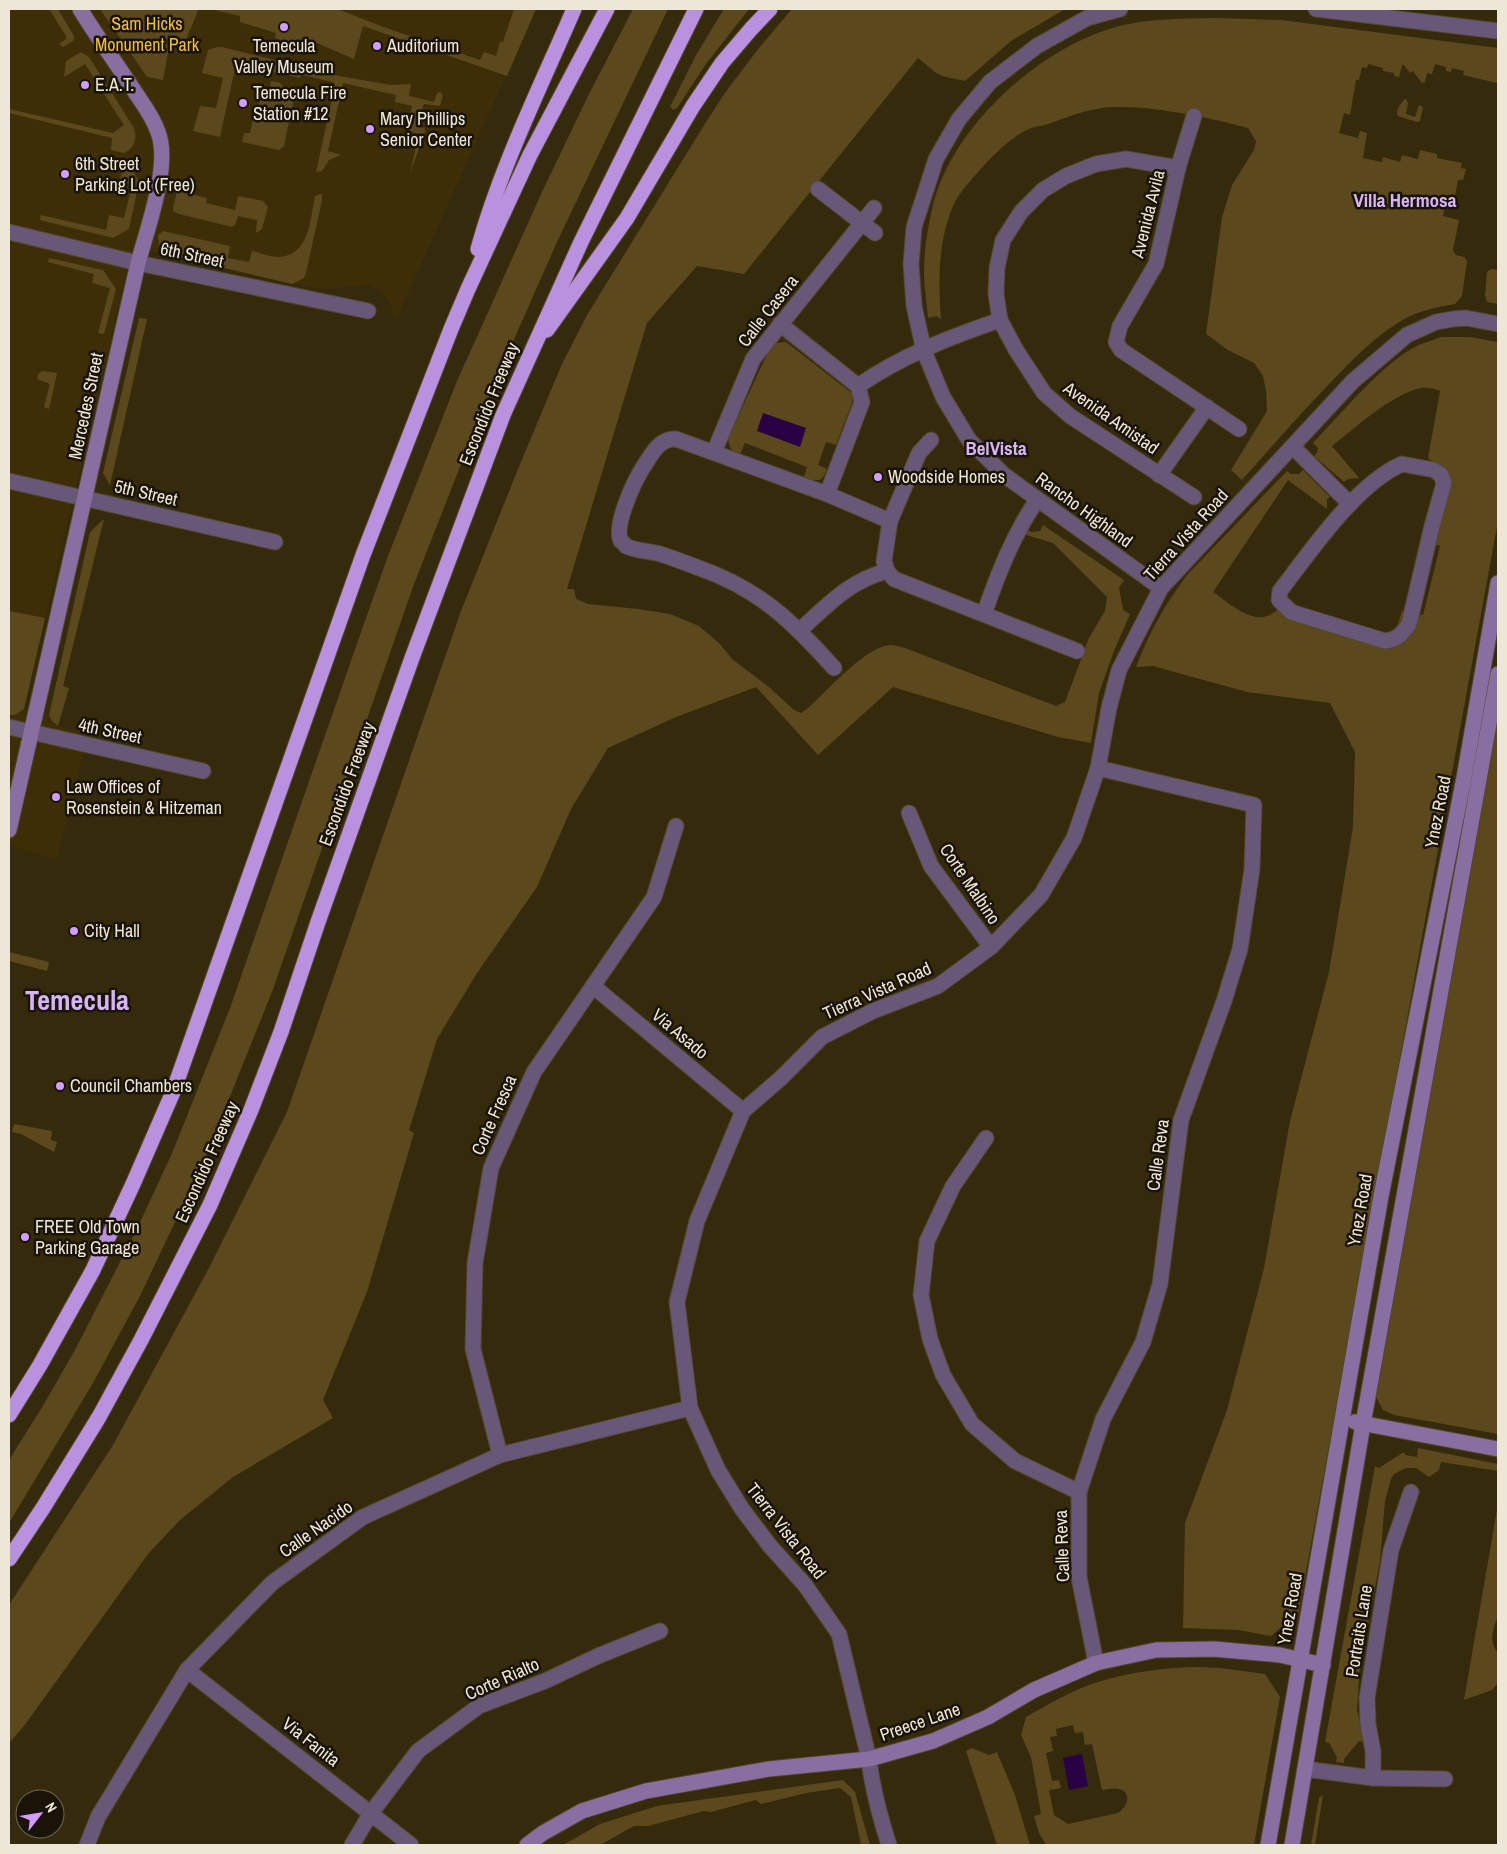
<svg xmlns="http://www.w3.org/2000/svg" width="1507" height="1854" viewBox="0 0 1507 1854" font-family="'Archivo Narrow',sans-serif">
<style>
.built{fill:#3d2e08}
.green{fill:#5b491d;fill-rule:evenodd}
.water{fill:#2a0044}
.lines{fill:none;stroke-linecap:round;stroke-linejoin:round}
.street-casing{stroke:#53482d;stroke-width:17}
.secondary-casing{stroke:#53482d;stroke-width:17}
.highway-casing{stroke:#53482d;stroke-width:17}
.street{stroke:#685777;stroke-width:15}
.secondary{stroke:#896fa1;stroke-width:15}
.highway{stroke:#ba91df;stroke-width:15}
.poi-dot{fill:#d19dfe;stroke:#191308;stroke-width:2}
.labels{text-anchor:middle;stroke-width:5;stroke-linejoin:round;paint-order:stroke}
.park-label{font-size:18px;fill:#f0be40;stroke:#191308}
.poi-label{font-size:18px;fill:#eee6d6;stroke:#191308;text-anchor:start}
.street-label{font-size:18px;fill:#eee6d6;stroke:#191308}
.neighbourhood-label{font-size:19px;font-weight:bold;fill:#d7b4f8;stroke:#191308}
.town-label{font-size:28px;font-weight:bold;fill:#d7b4f8;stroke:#191308}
</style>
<rect width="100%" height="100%" fill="#362a0d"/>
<polygon class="built" points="9,9 536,9 396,320 390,303 382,291 367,285 326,289 313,288 132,247 24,709 49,715 52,721 58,726 88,734 57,860 9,845"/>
<g class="green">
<polygon points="49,9 58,9 74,36 74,40 63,47 59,44 66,39 66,36"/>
<path d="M 100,9 L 198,9 C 195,22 188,32 184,45 L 170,42 L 163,80 L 147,77 Z"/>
<polygon points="210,9 337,9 389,29 480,60 484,52 496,56 500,42 503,42 514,9 536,9 507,76 363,26 354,59 303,37 299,47 275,38 276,33 240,22 240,16"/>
<polygon points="633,9 668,9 557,242 478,421 414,584 272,992 204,1161 140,1296 93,1383 9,1523 9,1460 44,1404 75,1350 137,1229 173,1151 230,1008 360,635 388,556 457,381 542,192 587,98"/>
<polygon points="724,9 749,9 706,64 677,108 673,110 670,106 672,103 696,55"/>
<path d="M 792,9 L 1065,9 L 1011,41 L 965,81 L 942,76 L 935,72 L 918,58 L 744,274 L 697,266 L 647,323 L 567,589 L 574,589 L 576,599 L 588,604 L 638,609 L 670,614 L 699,626 L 720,644 L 732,659 L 769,687 L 794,710 L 801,713 L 808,708 C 827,691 865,647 890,645 C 895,645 900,647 905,648 L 1056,706 L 1065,702 L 1089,638 L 1105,611 L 1107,597 L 1053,543 L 1023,534 L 1026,528 L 1031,532 L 1040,531 L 1043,525 L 1124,580 L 1119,588 L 1123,610 L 1130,614 L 1114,651 L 1099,693 L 1091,743 L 1058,737 L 893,687 L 818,755 L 756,687 L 676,717 L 608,748 L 571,809 L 537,887 L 477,973 L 437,1039 L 409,1130 L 414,1133 L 367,1292 L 323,1400 L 333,1418 L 233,1477 L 180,1520 L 148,1554 L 24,1726 L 9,1743 L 9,1605 L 113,1445 L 209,1268 L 287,1112 L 461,611 L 518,469 L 562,364 L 587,315 L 706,122 L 727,90 L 759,48 Z"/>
<path d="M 1215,18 L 1281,20 L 1498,48 L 1497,83 L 1463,75 L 1464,71 L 1452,68 L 1451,72 L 1446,71 L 1446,67 L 1435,64 L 1432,74 L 1427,73 L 1425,82 L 1422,83 L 1413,71 L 1410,73 L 1404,65 L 1402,65 L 1399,77 L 1394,76 L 1394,73 L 1383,71 L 1383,68 L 1368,64 L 1367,68 L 1362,67 L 1359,80 L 1356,80 L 1350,115 L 1344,113 L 1339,133 L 1358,138 L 1360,131 L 1367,133 L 1363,158 L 1382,162 L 1383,157 L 1400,162 L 1402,155 L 1418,159 L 1420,150 L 1437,154 L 1437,158 L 1462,163 L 1461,168 L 1466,169 L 1463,180 L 1458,180 L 1455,196 L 1447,195 L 1443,216 L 1459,220 L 1453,250 L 1456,255 L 1464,257 L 1467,261 L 1462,296 L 1455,304 C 1437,307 1417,311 1401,321 C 1376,336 1355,357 1335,378 C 1303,411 1272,446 1242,480 L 1231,470 L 1267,411 L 1266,391 L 1263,376 L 1254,363 L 1228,350 L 1206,334 L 1222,217 L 1232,185 L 1254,150 L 1256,141 L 1248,128 C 1212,118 1155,106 1117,107 C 1093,107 1072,115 1051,123 C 1044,126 1035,126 1029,129 C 1013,136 999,150 987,162 C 976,175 962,188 954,204 C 938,239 938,282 941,320 L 937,316 L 928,318 C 927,303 924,287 924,273 C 924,249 928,224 934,201 C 955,126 1034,54 1106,30 C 1141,18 1178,19 1215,18 Z"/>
<polygon points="217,47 222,47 339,76 391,85 411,84 409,96 434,102 437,93 440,92 443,95 440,106 424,104 423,106 418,126 425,129 425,132 410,173 419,134 407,131 412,106 395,102 396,95 343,83 328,151 341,155 329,160 322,171 316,172 335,85 333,82 302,75 299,78 273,72 274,67 237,59 220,137 193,131 200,106 216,108 223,78 202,73 208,50"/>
<path d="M 81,52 L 89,57 L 134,128 C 138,140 134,148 124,153 L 111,150 L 112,138 L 9,113 L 9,109 L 113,133 L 124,125 L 85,64 L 64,77 L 66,61 Z"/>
<polygon points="271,81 280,83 294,98 284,146 279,150 242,142 244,133 250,133 254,115 256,115 262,89 269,90"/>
<path d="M 1406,99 L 1408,103 L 1406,114 L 1415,117 L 1419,105 L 1423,107 L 1420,121 L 1417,122 L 1398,116 C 1395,110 1400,105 1404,100 Z"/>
<polygon points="124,166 132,169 139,182 129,229 113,238 40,220 41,215 106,230 109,215 124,218 132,185 119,182"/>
<polygon points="177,191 207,198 206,203 235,210 238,196 263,201 268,207 262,229 256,233 257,220 238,216 235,225 232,227 179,214 173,211 173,208"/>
<path d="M 320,194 L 322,194 L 322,200 L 306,273 L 304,278 L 292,284 L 169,255 L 159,244 L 158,235 L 163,231 L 230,246 L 228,258 L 249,262 L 252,251 C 260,253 270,257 279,257 C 310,255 310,219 315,196 Z"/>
<polygon points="49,258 103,270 116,289 104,334 98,333 110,288 92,283 94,274 48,262"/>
<polygon points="1491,269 1498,270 1498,304 1487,302 1485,295 1487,272"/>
<polygon points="139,318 147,319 110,485 103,473"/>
<path d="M 1441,337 L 1470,337 L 1498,342 L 1498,521 L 1297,1621 L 1290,1620 L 1271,1636 L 1238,1630 L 1183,1628 L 1185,1523 L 1227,1410 L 1264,1268 L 1290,1121 L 1329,972 L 1353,827 L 1355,752 L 1330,703 L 1247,692 L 1153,666 L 1136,667 C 1149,633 1165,604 1187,575 L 1287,471 L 1291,474 L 1299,474 L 1303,470 L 1330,497 L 1327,499 L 1327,509 L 1288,480 L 1213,592 C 1226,601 1251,623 1267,616 C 1275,613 1283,606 1291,600 L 1298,606 L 1387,634 L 1397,627 L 1402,611 L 1423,615 L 1440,546 L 1433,544 L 1448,495 L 1434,463 L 1428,458 L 1440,391 C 1435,389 1427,387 1421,388 C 1392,394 1355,428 1332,446 L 1359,478 L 1348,479 L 1344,482 L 1314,456 L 1317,453 L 1318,448 L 1313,443 C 1341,414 1384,361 1419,345 C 1426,342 1434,340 1441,337 Z"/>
<path d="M 786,342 L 853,394 L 852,403 L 836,445 L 826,442 L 818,465 L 827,469 L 824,476 L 820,480 L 806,480 L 804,477 L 807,467 L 745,443 L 740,454 C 731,453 729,446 728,438 L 770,348 L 775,343 Z"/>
<polygon points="42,371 57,373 49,409 44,407 50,384 37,379 38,374"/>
<polygon points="104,519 63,686 69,688 58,726 52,721 49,715 90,532"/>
<polygon points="9,611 45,618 24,709 15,715 9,715"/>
<polygon points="1498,707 1498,1434 1394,1415 1383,1410 1375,1395"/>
<polygon points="9,952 49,962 47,971 9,961"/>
<polygon points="14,1124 52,1131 51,1140 57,1142 54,1152 21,1134 12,1132"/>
<polygon points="1418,1448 1498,1464 1498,1471 1441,1462 1439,1470 1429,1477 1416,1468 1406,1468 1394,1474 1391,1479 1385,1501 1380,1561 1360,1666 1357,1709 1364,1742 1359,1741 1344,1759 1344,1763 1336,1762 1337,1757 1329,1743 1325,1742 1375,1466 1379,1468 1402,1453 1405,1453 1405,1455 1417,1457"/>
<path d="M 1498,1504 L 1498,1616 C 1493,1629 1488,1641 1498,1653 L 1498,1683 L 1492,1690 L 1464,1700 Z"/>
<path d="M 1196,1667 L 1220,1668 L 1265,1674 L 1280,1697 L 1254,1845 L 1046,1845 L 1039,1833 L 1034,1816 L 1041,1814 L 1031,1757 L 1021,1735 L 1026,1717 C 1049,1704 1072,1690 1098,1682 C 1130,1672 1163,1668 1196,1667 ZM 1073,1725 L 1075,1733 L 1083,1732 L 1085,1745 L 1092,1744 L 1102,1790 C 1107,1789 1114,1788 1119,1789 C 1133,1793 1127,1807 1118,1813 L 1068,1824 L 1054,1815 L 1049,1790 L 1061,1788 L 1059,1780 L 1052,1781 L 1046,1753 L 1053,1751 L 1050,1737 L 1057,1736 L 1056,1729 Z"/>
<polygon points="972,1748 989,1755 997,1752 1015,1795 1030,1845 997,1845 966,1751"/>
<polygon points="843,1780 855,1792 870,1845 861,1845 851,1797 840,1788 806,1793 761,1804 756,1800 711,1812 704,1811 648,1826 634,1826 600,1845 563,1845 600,1824 657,1806"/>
<polygon points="1323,1795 1315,1845 1311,1845 1319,1798"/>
</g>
<g class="water">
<polygon points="763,413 806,428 800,447 757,431"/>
<polygon points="1082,1754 1088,1786 1069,1790 1063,1758"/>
</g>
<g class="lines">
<defs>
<g id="street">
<polyline points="1120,9 1087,18 1037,46 990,82 959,119 936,159 914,227 911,264 914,306 924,351 943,397 969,440 1004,475 1161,588"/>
<polyline points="1316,9 1498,31"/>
<polyline points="1194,116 1178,168 1156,264 1120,326 1116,342 1121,350 1239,429"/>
<polyline points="1178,168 1126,159 1096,164 1066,176 1043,190 1021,212 1003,240 997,268 996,294 1000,320 1016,350 1044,393 1070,416 1194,497"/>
<polyline points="818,189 875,233"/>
<polyline points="9,232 138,263 368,311"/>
<polyline points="780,324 858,386 862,402 827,494"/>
<path d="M 858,386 C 901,356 950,337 1000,320"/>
<polyline points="931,440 919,453 890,521 884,561 887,571 894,579 1077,651"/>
<polyline points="1293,447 1350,504"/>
<polyline points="714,452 753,359 874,208"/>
<path d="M 1402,464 L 1434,470 L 1441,475 L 1444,483 L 1432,526 L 1409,624 C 1402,634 1397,640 1385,641 L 1291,612 L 1279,600 L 1280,591 C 1310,552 1356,484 1402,464 Z"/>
<polyline points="1159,475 1207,407"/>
<polyline points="9,481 275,542"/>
<path d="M 984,614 C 998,574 1013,535 1037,500"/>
<path d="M 800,630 C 829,604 849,581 887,571"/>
<path d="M 834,668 C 792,621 759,589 699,568 C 686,563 673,558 660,554 C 649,551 636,551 626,546 C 626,545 621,541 621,541 C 613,527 634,482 642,469 C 651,456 658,438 676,439 L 827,494 L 890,521"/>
<polyline points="9,727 203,771"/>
<polyline points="909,813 931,866 991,947"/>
<polyline points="593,986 743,1111"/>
<polyline points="986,1138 953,1186 927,1241 921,1295 930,1339 943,1375 972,1424 1015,1461 1079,1492"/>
<polyline points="500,1455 473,1349 475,1263 491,1168 534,1072 654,897 676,826"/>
<polyline points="1096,1663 1079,1577 1079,1492 1103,1419 1143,1342 1160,1284 1181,1120 1224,1001 1240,949 1252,869 1254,805 1098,768"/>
<polyline points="187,1670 411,1845"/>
<polyline points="1305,1769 1373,1778 1445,1779"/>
<polyline points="1373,1778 1373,1751 1368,1724 1367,1698 1391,1550 1411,1492"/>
<polyline points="87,1845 98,1817 187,1670 272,1583 363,1517 500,1455 690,1408"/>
<polyline points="352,1845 371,1813 418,1751 479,1706 545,1681 598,1656 660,1631"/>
<path d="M 889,1845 C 880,1817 872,1788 869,1759 L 839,1634 L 805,1585 L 770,1546 L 742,1509 L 718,1470 L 690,1408 L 677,1302 L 697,1221 L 743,1111 L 781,1078 L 822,1037 L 873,1011 L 938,986 L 991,947 L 1041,895 L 1074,838 L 1098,768 L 1109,708 L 1119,670 L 1161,588 L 1353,381 L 1407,335 L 1436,322 L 1453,319 L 1466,318 L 1498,324"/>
</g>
<g id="secondary">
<path d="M 9,830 L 138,263 C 147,229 171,165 158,132 C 153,117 143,104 135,92 C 117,64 97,37 80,9"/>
<polyline points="1355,1422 1498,1449"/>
<polyline points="527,1845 543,1833 582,1811 646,1791 769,1769 869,1759 933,1741 988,1717 1034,1690 1096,1663 1156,1650 1214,1649 1280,1655 1323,1665"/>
<polyline points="1268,1845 1381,1196 1464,778 1498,583"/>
<polyline points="1292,1845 1363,1424 1498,674"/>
</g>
<g id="highway">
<path d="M 478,249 C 501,166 540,88 574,9"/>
<polyline points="547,330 627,218 693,106 722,63 751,29 770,9"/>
<polyline points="9,1415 40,1365 93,1270 133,1184 173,1092 363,555 451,329 468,289 530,155 607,9"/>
<polyline points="9,1559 43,1508 99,1417 141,1340 210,1205 251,1110 281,1032 318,922 412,658 503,415 581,242 696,9"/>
</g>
</defs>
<use href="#street" class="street-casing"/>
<use href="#secondary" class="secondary-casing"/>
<use href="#highway" class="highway-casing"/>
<use href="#street" class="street"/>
<use href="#secondary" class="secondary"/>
<use href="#highway" class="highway"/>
</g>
<g class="poi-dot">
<circle cx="284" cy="27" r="5"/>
<circle cx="377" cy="46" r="5"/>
<circle cx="85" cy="85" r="5"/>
<circle cx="243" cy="103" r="5"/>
<circle cx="370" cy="129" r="5"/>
<circle cx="65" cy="174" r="5"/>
<circle cx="878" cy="477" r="5"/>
<circle cx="56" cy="797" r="5"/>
<circle cx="74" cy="931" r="5"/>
<circle cx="60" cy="1086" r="5"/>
<circle cx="25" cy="1237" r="5"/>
</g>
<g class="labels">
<g class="park-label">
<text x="147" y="30">Sam Hicks<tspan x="147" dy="21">Monument Park</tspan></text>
</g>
<g class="poi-label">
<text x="284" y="52" text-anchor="middle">Temecula<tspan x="284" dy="21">Valley Museum</tspan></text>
<text x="387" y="52">Auditorium</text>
<text x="95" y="91">E.A.T.</text>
<text x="253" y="99">Temecula Fire<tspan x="253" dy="21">Station #12</tspan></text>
<text x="380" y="125">Mary Phillips<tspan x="380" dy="21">Senior Center</tspan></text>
<text x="75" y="170">6th Street<tspan x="75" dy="21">Parking Lot (Free)</tspan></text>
<text x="888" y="483">Woodside Homes</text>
<text x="66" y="793">Law Offices of<tspan x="66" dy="21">Rosenstein &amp; Hitzeman</tspan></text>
<text x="84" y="937">City Hall</text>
<text x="70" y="1092">Council Chambers</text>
<text x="35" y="1233">FREE Old Town<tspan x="35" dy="21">Parking Garage</tspan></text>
</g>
<g class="street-label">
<text transform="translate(1148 214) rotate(-76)" y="6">Avenida Avila</text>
<text transform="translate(192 255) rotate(12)" y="6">6th Street</text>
<text transform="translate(768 311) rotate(-52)" y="6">Calle Casera</text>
<text transform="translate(489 404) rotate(-68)" y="6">Escondido Freeway</text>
<text transform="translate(86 406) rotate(-78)" y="6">Mercedes Street</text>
<text transform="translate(1111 418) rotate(35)" y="6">Avenida Amistad</text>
<text transform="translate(146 493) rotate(13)" y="6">5th Street</text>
<text transform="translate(1084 510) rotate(36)" y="6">Rancho Highland</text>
<text transform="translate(1186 535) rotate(-48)" y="6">Tierra Vista Road</text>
<text transform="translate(110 731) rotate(12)" y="6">4th Street</text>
<text transform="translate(347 784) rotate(-70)" y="6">Escondido Freeway</text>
<text transform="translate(1438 812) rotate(-79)" y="6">Ynez Road</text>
<text transform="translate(970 884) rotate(56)" y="6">Corte Malbino</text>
<text transform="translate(877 991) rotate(-24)" y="6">Tierra Vista Road</text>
<text transform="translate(680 1034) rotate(40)" y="6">Via Asado</text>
<text transform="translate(494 1115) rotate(-66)" y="6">Corte Fresca</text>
<text transform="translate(1158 1155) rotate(-82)" y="6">Calle Reva</text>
<text transform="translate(207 1162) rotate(-66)" y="6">Escondido Freeway</text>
<text transform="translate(1360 1210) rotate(-80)" y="6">Ynez Road</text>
<text transform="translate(316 1529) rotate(-35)" y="6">Calle Nacido</text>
<text transform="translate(786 1531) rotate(52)" y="6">Tierra Vista Road</text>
<text transform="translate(1062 1546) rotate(-92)" y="6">Calle Reva</text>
<text transform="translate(1290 1609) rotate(-80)" y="6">Ynez Road</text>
<text transform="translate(1359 1631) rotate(-81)" y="6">Portraits Lane</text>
<text transform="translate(502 1679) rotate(-24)" y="6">Corte Rialto</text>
<text transform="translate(920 1722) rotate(-19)" y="6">Preece Lane</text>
<text transform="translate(311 1742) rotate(38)" y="6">Via Fanita</text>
</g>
<g class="neighbourhood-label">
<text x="1405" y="207">Villa Hermosa</text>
<text x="996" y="455">BelVista</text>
</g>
<g class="town-label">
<text x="77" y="1010">Temecula</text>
</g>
</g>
<rect width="1507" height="1854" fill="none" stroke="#eee6d6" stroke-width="20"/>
<g transform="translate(40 1814) rotate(59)"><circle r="24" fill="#191308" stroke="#6e675a"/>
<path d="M0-4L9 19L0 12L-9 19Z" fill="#d19dfe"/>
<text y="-8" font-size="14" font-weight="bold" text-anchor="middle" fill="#eee6d6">N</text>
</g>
</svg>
